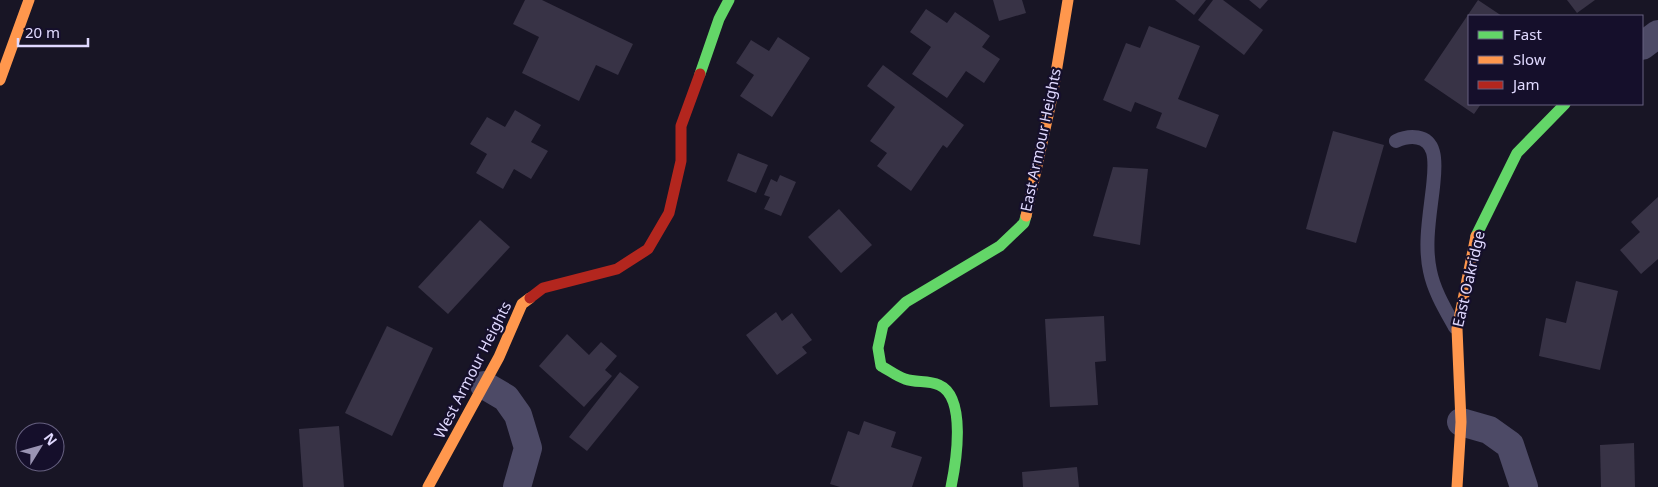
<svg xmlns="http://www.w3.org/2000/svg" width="1658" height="487" viewBox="0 0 1658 487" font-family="'Noto Sans',sans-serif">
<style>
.building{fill:#383346}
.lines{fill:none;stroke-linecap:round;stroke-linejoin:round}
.lane{stroke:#4d4a66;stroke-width:14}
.street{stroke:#4d4a66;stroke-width:28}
.fast{stroke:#63d668;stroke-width:11}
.slow{stroke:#ff974d;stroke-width:11}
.jam{stroke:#b3261e;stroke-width:11}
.labels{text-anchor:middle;stroke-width:4.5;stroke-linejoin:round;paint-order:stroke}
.street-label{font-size:15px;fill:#e0d9ff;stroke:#150f2b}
</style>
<rect width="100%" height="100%" fill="#181525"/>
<g class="building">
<polygon points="525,0 542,0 633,44 618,75 596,65 579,101 522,73 539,37 513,24"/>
<polygon points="993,0 1022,0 1026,13 999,21"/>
<polygon points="1175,0 1206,0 1194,15"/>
<polygon points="1213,0 1223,0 1263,30 1244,55 1198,20"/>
<polygon points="1249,0 1268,0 1260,9"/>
<polygon points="1478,0 1502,16 1469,16 1469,104 1481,104 1474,114 1424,80"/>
<polygon points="1567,0 1595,0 1577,13"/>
<polygon points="926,9 947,23 955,12 990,36 982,47 1000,59 984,83 966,71 947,98 912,74 931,47 910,32"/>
<polygon points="1149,26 1200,46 1178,99 1219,115 1206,148 1156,128 1162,113 1135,102 1131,112 1103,100 1126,43 1140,48"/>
<polygon points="778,37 810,58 772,117 740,96 754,75 736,63 751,40 769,51"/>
<polygon points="883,65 964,125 947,148 943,145 911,191 877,166 887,153 870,141 895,107 867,86"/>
<polygon points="515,110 541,125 531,142 548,151 531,179 514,169 503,189 476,173 487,154 470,144 487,117 505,127"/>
<polygon points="1333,131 1384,145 1356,243 1306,229"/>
<polygon points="738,153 768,165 756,193 727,181"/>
<polygon points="1113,167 1148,169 1140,245 1093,236"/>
<polygon points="780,175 796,182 781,216 764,209 770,197 764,195 771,179 777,182"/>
<polygon points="1658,197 1658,259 1641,274 1620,250 1640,232 1631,222"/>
<polygon points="839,209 872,245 841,273 808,237"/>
<polygon points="480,220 510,247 448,314 418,287"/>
<polygon points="1576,281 1618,291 1600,370 1539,356 1546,318 1566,323"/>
<polygon points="776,312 782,321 792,313 812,340 802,347 807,353 777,375 746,335"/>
<polygon points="1104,316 1106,361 1095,362 1098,405 1050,407 1045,319"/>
<polygon points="387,326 433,348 392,436 345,413"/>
<polygon points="567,334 589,355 601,342 617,356 605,370 612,376 584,407 539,366"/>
<polygon points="620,372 639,387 587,451 569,437"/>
<polygon points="864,421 896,432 891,447 922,457 912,487 840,487 830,484 848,431 859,435"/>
<polygon points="339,426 344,487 303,487 299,429"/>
<polygon points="1634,443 1635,487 1601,487 1600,445"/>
<polygon points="1077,467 1079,487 1023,487 1022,472"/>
</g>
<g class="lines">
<path class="lane" d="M 1396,141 C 1409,135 1428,134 1433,152 C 1436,163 1434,176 1433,187 C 1430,214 1424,244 1430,271 C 1434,291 1445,309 1455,327"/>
<g class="street">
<polyline points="1642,46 1658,34"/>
<polyline points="484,385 506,398 518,415 528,448 517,487"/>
<polyline points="1461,422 1489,430 1510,445 1524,487"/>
</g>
<g class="fast">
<polyline points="700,74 719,19 729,0"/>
<polyline points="1476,236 1517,153 1565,104"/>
<path d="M 951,487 C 956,463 967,397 939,385 C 928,380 916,383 905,379 C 896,376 889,370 881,366 L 878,348 L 883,325 L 906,302 L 1000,246 L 1024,223 L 1026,216"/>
</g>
<g class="slow">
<polyline points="0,80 29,0"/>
<polyline points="1026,216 1052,97 1068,0"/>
<polyline points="428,487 499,357 522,304 530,298"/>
<polyline points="1457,487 1461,422 1457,329 1476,236"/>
</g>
<polyline class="jam" points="530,298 543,288 617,269 648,249 669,213 681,161 681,126 700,74"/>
</g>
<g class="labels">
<g class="street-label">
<text transform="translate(1041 140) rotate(-78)" y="5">East Armour Heights</text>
<text transform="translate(1469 279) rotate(-77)" y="5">East Oakridge</text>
<text transform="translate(473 370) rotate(-63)" y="5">West Armour Heights</text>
</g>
</g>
<rect x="1468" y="15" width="175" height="90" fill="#150f2b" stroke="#666080"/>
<rect x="1478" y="31" width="25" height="8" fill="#63d668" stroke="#666080"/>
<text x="1513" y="40" font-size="15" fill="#e0d9ff">Fast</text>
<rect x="1478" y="56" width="25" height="8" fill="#ff974d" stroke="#666080"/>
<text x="1513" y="65" font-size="15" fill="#e0d9ff">Slow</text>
<rect x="1478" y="81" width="25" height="8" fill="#b3261e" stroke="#666080"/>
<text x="1513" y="90" font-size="15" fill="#e0d9ff">Jam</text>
<g transform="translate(40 447) rotate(53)"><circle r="24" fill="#150f2b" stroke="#666080"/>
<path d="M0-4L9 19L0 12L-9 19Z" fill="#9a94b3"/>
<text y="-8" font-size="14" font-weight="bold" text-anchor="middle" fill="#e0d9ff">N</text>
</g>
<path d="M18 38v8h70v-8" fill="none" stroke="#e0d9ff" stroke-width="2.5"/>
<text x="25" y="38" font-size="15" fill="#e0d9ff" stroke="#150f2b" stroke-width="4" paint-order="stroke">20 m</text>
</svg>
